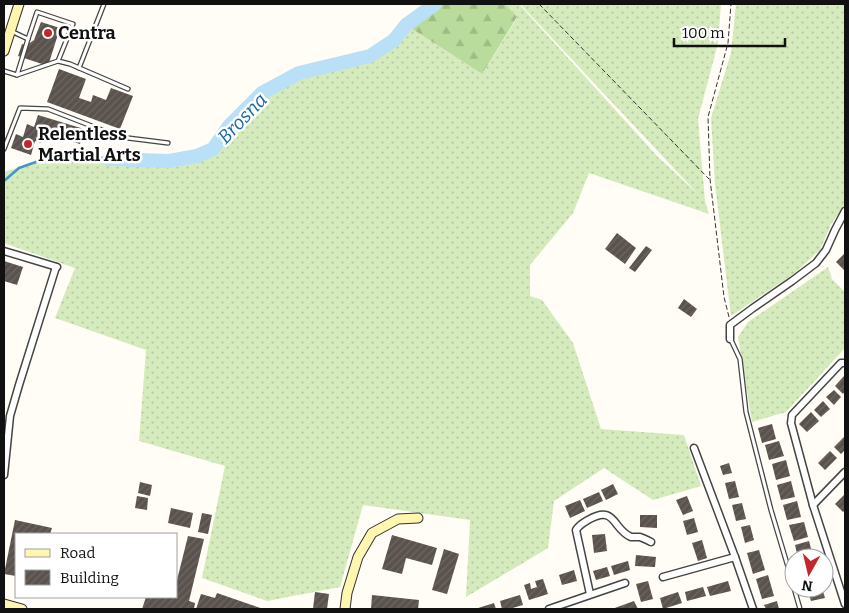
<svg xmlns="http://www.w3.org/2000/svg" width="849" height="613" viewBox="0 0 849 613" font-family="Bitter,serif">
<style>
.grass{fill:url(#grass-dots)}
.forest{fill:url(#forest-firs)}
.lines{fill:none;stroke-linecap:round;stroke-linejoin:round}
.stream{stroke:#3f96cf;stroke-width:2.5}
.river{stroke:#b9e0f7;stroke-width:14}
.building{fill:url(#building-hatch)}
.lane-casing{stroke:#444;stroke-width:5.5}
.street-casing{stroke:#444;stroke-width:9}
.secondary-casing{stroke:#333;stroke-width:11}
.path{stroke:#333;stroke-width:1;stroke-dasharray:5 2.5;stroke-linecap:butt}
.lane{stroke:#fff;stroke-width:3}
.street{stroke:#fff;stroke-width:6}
.secondary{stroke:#fff6b0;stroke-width:9}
.poi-dot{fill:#c4262e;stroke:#fff;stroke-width:2}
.labels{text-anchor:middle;stroke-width:5;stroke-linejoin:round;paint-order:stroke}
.poi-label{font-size:18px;font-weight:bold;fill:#111;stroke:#fff;text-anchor:start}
.water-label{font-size:19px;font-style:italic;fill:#1768a6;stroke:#fff}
</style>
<defs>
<pattern id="grass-dots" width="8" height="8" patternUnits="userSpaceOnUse" patternTransform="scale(1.25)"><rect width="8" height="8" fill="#d5ebbd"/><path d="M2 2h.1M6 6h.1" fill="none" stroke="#b6c8a1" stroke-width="1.8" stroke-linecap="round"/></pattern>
<pattern id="forest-firs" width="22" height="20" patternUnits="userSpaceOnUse" patternTransform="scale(1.25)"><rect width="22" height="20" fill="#b9dc9c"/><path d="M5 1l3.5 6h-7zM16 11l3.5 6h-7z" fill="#9ebc85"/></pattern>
<pattern id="building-hatch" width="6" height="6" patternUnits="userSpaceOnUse" patternTransform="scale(1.25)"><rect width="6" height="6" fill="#5a524d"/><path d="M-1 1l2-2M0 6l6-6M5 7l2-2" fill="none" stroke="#6d6662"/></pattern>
</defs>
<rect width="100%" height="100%" fill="#fffdf5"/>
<g class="grass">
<polygon points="505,4 519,4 658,157 697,193 520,4 721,4 718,43 698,119 705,201 709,214 589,173 573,213 530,265 530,296 542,300 573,343 601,429 684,435 701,486 653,500 604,468 554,501 548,548 466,597 470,520 363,505 340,587 267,601 202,578 225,466 139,441 146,350 55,318 75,268 4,243 4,172 50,157 79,154 109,159 168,161 197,156 213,149 229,126 262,93 299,73 370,56 394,40 406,25 482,74 517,18"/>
<polygon points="736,4 845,4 845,205 831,224 820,250 795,273 731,316 715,184 711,118 731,53"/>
<polygon points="828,267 832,279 845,292 845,348 786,412 752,422 738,337 748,322"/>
</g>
<polygon class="forest" points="435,4 505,4 517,17 482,74 406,25"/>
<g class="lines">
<polyline class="stream" points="4,181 19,168 50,157 79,154 109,159"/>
<polyline class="river" points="109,159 169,161 197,156 213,149 229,126 262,93 299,73 370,56 394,40 406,25 435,4"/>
</g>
<g class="building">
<polygon points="41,22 60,28 48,66 18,56 22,44 27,45 34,40"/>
<polygon points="59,69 86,79 79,98 91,102 93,95 106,100 111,88 133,96 120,129 47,102"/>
<polygon points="38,115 84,129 80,144 44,133 41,143 35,141 31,155 11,148 16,134 23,137 27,124 34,127"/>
<polygon points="617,233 636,248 625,264 605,249"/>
<polygon points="646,246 652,250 635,272 629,268"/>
<polygon points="845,253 845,271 836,262"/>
<polygon points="4,261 23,267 17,285 4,281"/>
<polygon points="684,299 697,309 691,317 678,308"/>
<polygon points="844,376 845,377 845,391 843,394 835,386"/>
<polygon points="834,390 841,397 834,405 826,397"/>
<polygon points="823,401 830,409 821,417 814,410"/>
<polygon points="811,412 819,421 807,432 799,424"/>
<polygon points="772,424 776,439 762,443 758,428"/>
<polygon points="845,436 845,450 841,454 834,447"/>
<polygon points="779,441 784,456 769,460 765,445"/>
<polygon points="830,451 837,458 825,470 818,463"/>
<polygon points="786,460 790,476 776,480 772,464"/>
<polygon points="729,463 732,473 723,475 720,466"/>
<polygon points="735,481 739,497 729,499 725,483"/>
<polygon points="791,481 795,497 781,500 777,485"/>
<polygon points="140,482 152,485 150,496 138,493"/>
<polygon points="613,484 618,494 606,500 601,490"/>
<polygon points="599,492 603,501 587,508 583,499"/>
<polygon points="845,494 845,510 843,512 835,504"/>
<polygon points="137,496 148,498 147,510 135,508"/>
<polygon points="687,496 693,511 683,515 676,500"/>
<polygon points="580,500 585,511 570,518 565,506"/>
<polygon points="797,501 801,517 787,520 783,505"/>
<polygon points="742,503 746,519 736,521 732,505"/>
<polygon points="171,508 193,513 190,528 168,523"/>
<polygon points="202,513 212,515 208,534 198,532"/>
<polygon points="640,515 657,515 657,528 640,527"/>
<polygon points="694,518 698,532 687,535 683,521"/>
<polygon points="15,520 52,528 50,534 16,534 16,576 4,574"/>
<polygon points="804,522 808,537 794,541 789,525"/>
<polygon points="750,525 754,540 745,543 741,527"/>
<polygon points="605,534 607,551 594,553 592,535"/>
<polygon points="392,535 437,548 432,565 406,558 402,574 382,569"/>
<polygon points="188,536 204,539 189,601 195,603 194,609 142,609 146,597 176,597 176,580 177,580"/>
<polygon points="702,540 707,558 698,561 692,543"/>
<polygon points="809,541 813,556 807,558 798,558 795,545"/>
<polygon points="444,549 459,554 447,594 432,590"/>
<polygon points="759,550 765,570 753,574 747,553"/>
<polygon points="636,555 656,557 655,567 635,566"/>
<polygon points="628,561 630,570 614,575 611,566"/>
<polygon points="607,567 610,576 596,580 593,571"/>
<polygon points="574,570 577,581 562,585 559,575"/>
<polygon points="768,575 774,596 762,599 756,579"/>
<polygon points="543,579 548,594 529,600 524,585 530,583 531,589 537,587 535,581"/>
<polygon points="648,581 653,599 641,602 636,584"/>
<polygon points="728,581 731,591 710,596 707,587"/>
<polygon points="703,587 706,596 687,601 685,592"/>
<polygon points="807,588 822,588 825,598 811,601"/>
<polygon points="315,592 329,594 327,609 313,609"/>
<polygon points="678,592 682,603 663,609 660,598"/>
<polygon points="217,593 263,609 196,609 201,594 215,598"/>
<polygon points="372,595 419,600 418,609 371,609"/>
<polygon points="520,595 523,605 509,609 502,609 500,601"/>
<polygon points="634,601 638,609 612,609"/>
<polygon points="777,601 779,609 766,609 764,605"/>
<polygon points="494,603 496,609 475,609"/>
</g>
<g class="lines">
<defs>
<g id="lane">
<polyline points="58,61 70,64 128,89"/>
<polyline points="79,68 104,4"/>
<polyline points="4,71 17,75 28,39 11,31"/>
<polyline points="17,75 58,61 73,24 37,12 28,39"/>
<polyline points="4,149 20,108 48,109 120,137 168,143"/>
<polyline points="731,340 740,359 746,412 771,510 794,587"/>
<polyline points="794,588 800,609"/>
</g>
<g id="street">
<polyline points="4,251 57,267"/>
<polyline points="730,339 730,325 753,308 792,281 816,263 826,250 835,230 845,211"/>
<polyline points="845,363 841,363 792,415 791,423 813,505 845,604"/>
<polyline points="694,448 735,557 753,609"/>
<polyline points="4,475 10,416 19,385 56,267"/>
<polyline points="813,505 845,472"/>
<polyline points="663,577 735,557"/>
<path d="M 590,594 L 576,530 C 579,525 583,523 588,520 C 616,504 612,529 631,537 C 633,537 638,537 640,537 C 643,538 647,540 651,542"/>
<polyline points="549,609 625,583"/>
</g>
<g id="secondary">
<polyline points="4,51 19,4"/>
<polyline points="4,604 22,609"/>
<polyline points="345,609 347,593 358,557 372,533 398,519 418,518"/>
</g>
</defs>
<use href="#lane" class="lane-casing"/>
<use href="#street" class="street-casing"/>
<use href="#secondary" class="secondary-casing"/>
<g class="path">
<polyline points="539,4 709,179"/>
<polyline points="729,317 724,297 710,179 708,117 728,43 731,4"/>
</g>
<use href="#lane" class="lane"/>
<use href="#street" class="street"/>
<use href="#secondary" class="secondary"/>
</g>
<g class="poi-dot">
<circle cx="48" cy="33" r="5"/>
<circle cx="28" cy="144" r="5"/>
</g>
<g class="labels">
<g class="poi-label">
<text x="58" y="39">Centra</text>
<text x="38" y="140">Relentless<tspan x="38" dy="21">Martial Arts</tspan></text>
</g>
<g class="water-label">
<text transform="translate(242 118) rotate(-46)" y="7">Brosna</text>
</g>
</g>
<rect width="849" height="613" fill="none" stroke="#111111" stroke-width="10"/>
<rect x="15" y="533" width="162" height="65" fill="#ffffff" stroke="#a0a0a0"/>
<rect x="25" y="549" width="25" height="8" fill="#fff6b0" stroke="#a0a0a0"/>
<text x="60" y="558" font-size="15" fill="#111111">Road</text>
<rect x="25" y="570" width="25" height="15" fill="url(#building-hatch)" stroke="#a0a0a0"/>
<text x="60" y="583" font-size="15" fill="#111111">Building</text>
<g transform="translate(809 573) rotate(188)"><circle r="24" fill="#ffffff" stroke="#a0a0a0"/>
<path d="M0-4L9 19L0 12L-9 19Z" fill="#c4262e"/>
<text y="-8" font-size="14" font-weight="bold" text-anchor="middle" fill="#111111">N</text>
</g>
<path d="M674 38v8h111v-8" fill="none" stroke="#111111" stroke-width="2.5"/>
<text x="682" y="38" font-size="15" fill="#111111" stroke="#ffffff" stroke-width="4" paint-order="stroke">100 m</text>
</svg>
